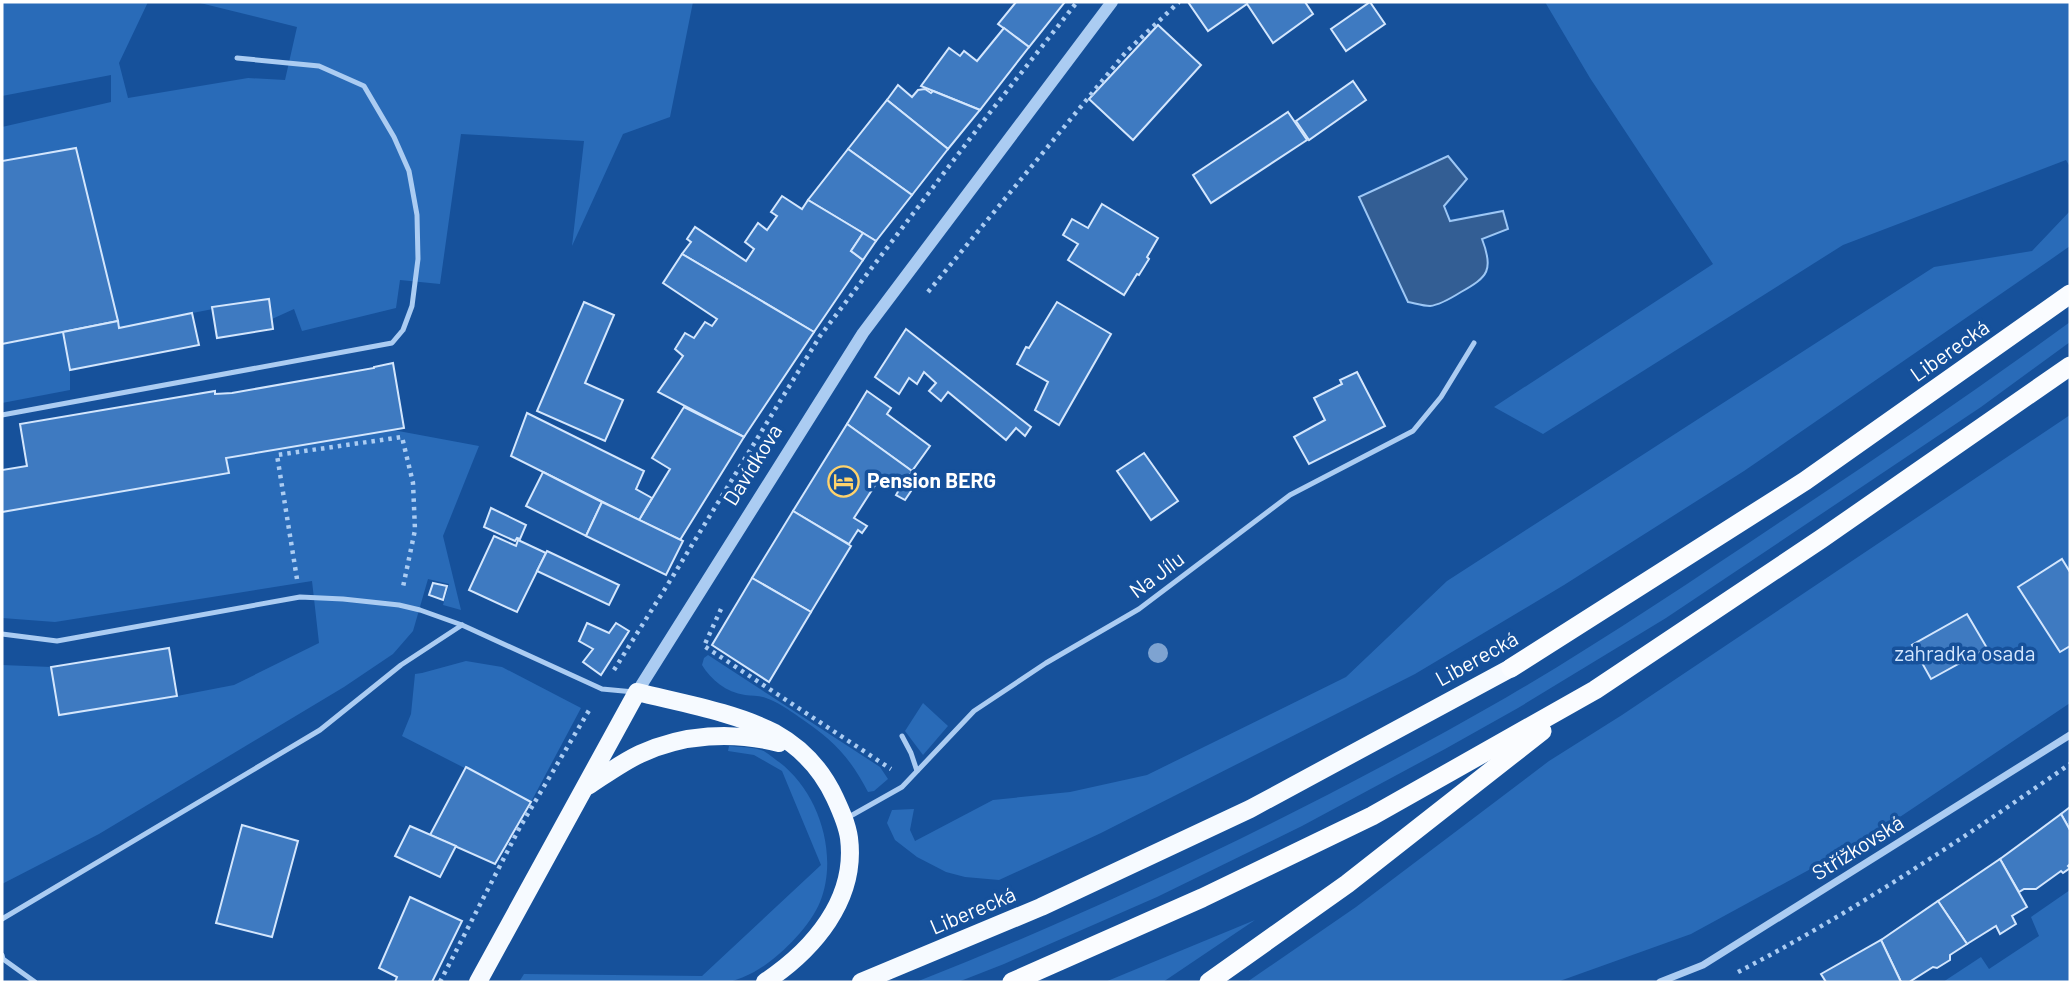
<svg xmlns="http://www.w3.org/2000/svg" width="2072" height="984" viewBox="0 0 2072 984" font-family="Barlow,sans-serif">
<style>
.green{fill:#296bb8}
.water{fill:#335e94;stroke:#9dc7f5;stroke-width:2}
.building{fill:#3e7ac1;stroke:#d3e6fd;stroke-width:2}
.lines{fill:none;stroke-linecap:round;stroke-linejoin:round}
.path{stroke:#abccf2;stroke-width:4.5;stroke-dasharray:3.5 5;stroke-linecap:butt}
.service{stroke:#abccf2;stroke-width:5}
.minor{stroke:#abccf2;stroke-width:7}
.tertiary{stroke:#abccf2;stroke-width:12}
.primary{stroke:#f6faff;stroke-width:18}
.trunk{stroke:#fafcff;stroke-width:19}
.tree{fill:#7ea3d1}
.labels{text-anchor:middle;stroke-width:7;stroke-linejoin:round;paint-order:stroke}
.street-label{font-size:21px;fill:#fff;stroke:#16519b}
.poi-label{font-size:21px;font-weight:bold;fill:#fff;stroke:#16519b;text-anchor:start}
.park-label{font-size:21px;fill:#d3e6fd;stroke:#16519b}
</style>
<rect width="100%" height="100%" fill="#16519b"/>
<g class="green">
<path d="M 2,2 L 148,2 L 119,63 L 128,98 L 248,78 L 285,80 L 297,27 L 196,2 L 693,2 L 670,117 L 623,134 L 572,246 L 584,141 L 461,134 L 440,284 L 400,280 L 396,308 L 302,331 L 294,309 L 272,319 L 268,299 C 218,307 169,318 119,328 L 76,148 L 2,161 L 2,127 L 111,102 L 111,75 L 2,96 Z"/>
<polygon points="1545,2 2070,2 2070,167 2066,160 1843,245 1543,434 1494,407 1713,264 1590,78"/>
<polygon points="2070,211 2070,246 2050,260 1744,471 1564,585 1415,674 1101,833 999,880 965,877 946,872 917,857 895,840 887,823 892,810 914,809 910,830 915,841 993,800 1070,792 1147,775 1346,677 1447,581 1934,267 2032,251"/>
<path d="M 2070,322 L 2070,342 L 1981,407 L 1666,618 L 1518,708 L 1445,749 L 1302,826 L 1157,897 L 1004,964 L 958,982 L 916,982 C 1119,902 1317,806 1507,697 C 1603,641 1696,578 1789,516 C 1884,453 1978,389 2070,322 Z"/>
<polygon points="63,332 70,370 70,390 2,403 2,345"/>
<polygon points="2070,415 2070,703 1873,835 1691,934 1557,982 1247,982 1356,907 1549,761 1622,715"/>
<polygon points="393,430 479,446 443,536 461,610 443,605 449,584 428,579 413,631 393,654 344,687 99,834 2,884 2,665 51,667 59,715 177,696 234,685 319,643 312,581 55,622 2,618 2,512 228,474 226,458"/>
<path d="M 708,655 L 880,767 L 888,779 L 874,791 L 868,792 C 850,757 832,739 799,717 C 789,710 778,702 766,698 C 759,695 752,696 745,695 C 726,692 711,680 702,665 L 704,658 Z"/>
<polygon points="466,661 502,667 581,708 531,802 402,736 411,714 415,674 422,673"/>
<polygon points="923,703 948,726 923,755 905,731"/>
<path d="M 729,746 C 739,747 752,747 761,750 C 767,752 774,759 779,762 C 819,792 839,855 820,902 C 810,927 778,959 754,972 C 747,976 738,979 730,982 L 519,982 L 524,974 L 702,976 L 821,865 L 782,771 L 754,755 L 728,751 Z"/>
<polygon points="2070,890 2070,982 1943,982 1981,957 1989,969 2039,936 2031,917"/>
<polygon points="1255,920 1163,982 1105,982"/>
</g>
<path class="water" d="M 1448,156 L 1467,179 L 1444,206 L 1450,221 L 1503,211 L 1508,229 L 1482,239 C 1494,270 1488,277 1461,292 C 1453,297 1440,305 1430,306 C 1423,306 1414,303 1408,302 L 1359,197 Z"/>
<g class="building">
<polygon points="1016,2 1063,2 1064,3 1029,47 998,24"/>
<polygon points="1188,2 1305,2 1313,14 1273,43 1247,4 1208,31"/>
<polygon points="1370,2 1385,24 1346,51 1331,29"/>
<polygon points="1158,25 1201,65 1133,140 1089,99"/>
<polygon points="1004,28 1029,47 980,110 921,86 949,48 960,56 964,51 977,61"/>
<polygon points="1353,81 1366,100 1309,140 1296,121"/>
<polygon points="898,85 912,97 918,90 925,89 931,93 933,91 980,110 948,149 887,100"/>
<polygon points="887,100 948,149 912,195 848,149"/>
<polygon points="1288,112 1307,140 1211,203 1193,175"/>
<polygon points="76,148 118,321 2,344 2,161"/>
<polygon points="848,149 912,195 876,241 808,200"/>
<polygon points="782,196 802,209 808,200 863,233 851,251 863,260 814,332 682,254 691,242 687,239 695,227 746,261 754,249 745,242 758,223 767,230 777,216 771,212"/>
<polygon points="1102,204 1158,238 1147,257 1149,259 1139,275 1137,274 1124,295 1068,260 1078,244 1063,235 1072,219 1088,228"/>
<polygon points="863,233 876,241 863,260 851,251"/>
<polygon points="682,254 814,332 744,437 658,392 683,356 675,349 685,333 694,338 705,322 712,326 717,319 663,283"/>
<polygon points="269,299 273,329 217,338 212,307"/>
<polygon points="584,302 614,315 585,383 623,400 605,441 537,411"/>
<polygon points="1057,302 1111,334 1059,425 1035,410 1048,382 1017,364 1026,347 1029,348"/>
<polygon points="192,313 199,345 70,370 63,332 118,321 119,328"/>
<polygon points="906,329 1031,427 1025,436 1016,428 1006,440 948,392 941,401 929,391 936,383 924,372 917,384 909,378 899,394 875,377"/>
<polygon points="393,363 404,428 226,458 229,473 2,512 2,470 27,466 20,424 215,391 215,394 232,393 374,368 374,367"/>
<polygon points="1357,372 1385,426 1309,464 1294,437 1325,420 1314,398 1342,384 1340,380"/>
<polygon points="867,391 891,408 887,414 930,446 912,471 847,424"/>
<polygon points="684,407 744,437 680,540 639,520 670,469 652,458"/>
<polygon points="527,413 644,471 636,489 652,498 639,520 511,456"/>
<polygon points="847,424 912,471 904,487 911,491 905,500 896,495 900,488 881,476 854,518 867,526 862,533 858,530 849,544 793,511"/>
<polygon points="1144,453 1178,501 1151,520 1117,471"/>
<polygon points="543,472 602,502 586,536 526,506"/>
<polygon points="602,502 683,541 666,575 586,536"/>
<polygon points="491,508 526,525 520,539 517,538 515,541 484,527"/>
<polygon points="793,511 851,546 811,612 752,578"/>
<polygon points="494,536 516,546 518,540 546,553 517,612 469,590"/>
<polygon points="547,551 619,585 609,605 537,571"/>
<polygon points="2062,559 2070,572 2070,646 2060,652 2018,587"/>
<polygon points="752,578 811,612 769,682 712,645"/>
<polygon points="433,583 447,586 443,600 429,595"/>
<polygon points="1967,614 1987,648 1931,679 1912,645"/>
<polygon points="587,623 609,633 616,623 629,631 601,675 583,662 593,649 579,641"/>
<polygon points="169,648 177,696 59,715 51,667"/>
<polygon points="466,767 531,802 495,864 430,835"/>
<polygon points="2070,807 2070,830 2061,814"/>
<polygon points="2061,814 2070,830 2070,864 2068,866 2070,868 2063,873 2061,871 2036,889 2024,889 2019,892 2000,859"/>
<polygon points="242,825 298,841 272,937 216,923"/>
<polygon points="410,826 456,846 440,877 395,856"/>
<polygon points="2000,859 2027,907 2012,916 2016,924 2000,934 1996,926 1967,944 1938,901"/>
<polygon points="410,897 462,921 432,982 395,982 397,977 379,968"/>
<polygon points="1938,901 1967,944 1950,955 1950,960 1937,968 1933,967 1911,981 1912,982 1901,982 1881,940"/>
<polygon points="1881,940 1901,982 1826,982 1821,974"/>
</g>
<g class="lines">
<g class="path">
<polyline points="928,292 1126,52 1179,2"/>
<polyline points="297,579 277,455 402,437 413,483 415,530 403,587"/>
<polyline points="721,609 704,646 891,769"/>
<polyline points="614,670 673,576 820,336 988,115 1077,2"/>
<path d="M 1738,972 C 1854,912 1962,839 2070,764"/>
<polyline points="440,982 520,827 591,707"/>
</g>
<g class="service">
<polyline points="2,415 392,343 403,330 412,306 418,259 417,215 409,171 394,137 364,86 319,66 237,58"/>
<polyline points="2,634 57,641 300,597 343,599 399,605 420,610 462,625 602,689 634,692"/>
<polyline points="902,736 911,753 917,771"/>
<polyline points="847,818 902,787 974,711 1046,663 1139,609 1290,495 1413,431 1441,397 1474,343"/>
<polyline points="2,919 320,730 401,665 462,625"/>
<polyline points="2,955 3,959 35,982"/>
</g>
<polyline class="minor" points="1660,982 1703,965 2070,735"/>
<polyline class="tertiary" points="637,692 863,333 1112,2"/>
<g class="primary">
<path d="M 588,786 C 605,775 621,763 640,754 C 683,734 733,731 779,743"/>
<path d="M 478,982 L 637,692 C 681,703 734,712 775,733 C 802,748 822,770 835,798 C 841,811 847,824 849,838 C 857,900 813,950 765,982"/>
<polyline points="861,982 1041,907 1250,809 1511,668"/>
</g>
<g class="trunk">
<polyline points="1511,668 1805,481 2070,294"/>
<polyline points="1012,982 1202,898 1372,816 1595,690 1821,539 2070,366"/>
<polyline points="1209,982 1347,884 1542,731"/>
</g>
</g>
<circle class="tree" cx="1158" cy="653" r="10"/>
<defs>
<symbol id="hotel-ring" viewBox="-11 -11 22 22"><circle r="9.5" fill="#16519b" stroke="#ffd36c" stroke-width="1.5"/><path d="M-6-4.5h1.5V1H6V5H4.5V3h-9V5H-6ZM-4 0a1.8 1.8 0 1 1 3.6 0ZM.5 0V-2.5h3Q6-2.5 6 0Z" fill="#ffd36c"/></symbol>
</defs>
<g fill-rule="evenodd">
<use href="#hotel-ring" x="826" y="464" width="35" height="35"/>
</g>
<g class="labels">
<g class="street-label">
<text transform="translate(1950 351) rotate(-35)" y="7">Liberecká</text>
<text transform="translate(753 465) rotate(-58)" y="7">Davídkova</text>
<text transform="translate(1157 575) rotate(-37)" y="7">Na Jílu</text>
<text transform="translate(1477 659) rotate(-29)" y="7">Liberecká</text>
<text transform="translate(1858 848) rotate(-32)" y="7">Střížkovská</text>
<text transform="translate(973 911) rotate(-23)" y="7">Liberecká</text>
</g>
<g class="poi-label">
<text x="867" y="488">Pension BERG</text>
</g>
<g class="park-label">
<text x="1965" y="661">zahradka osada</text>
</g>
</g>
<rect width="2072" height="984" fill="none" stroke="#ffffff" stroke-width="7"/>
</svg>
